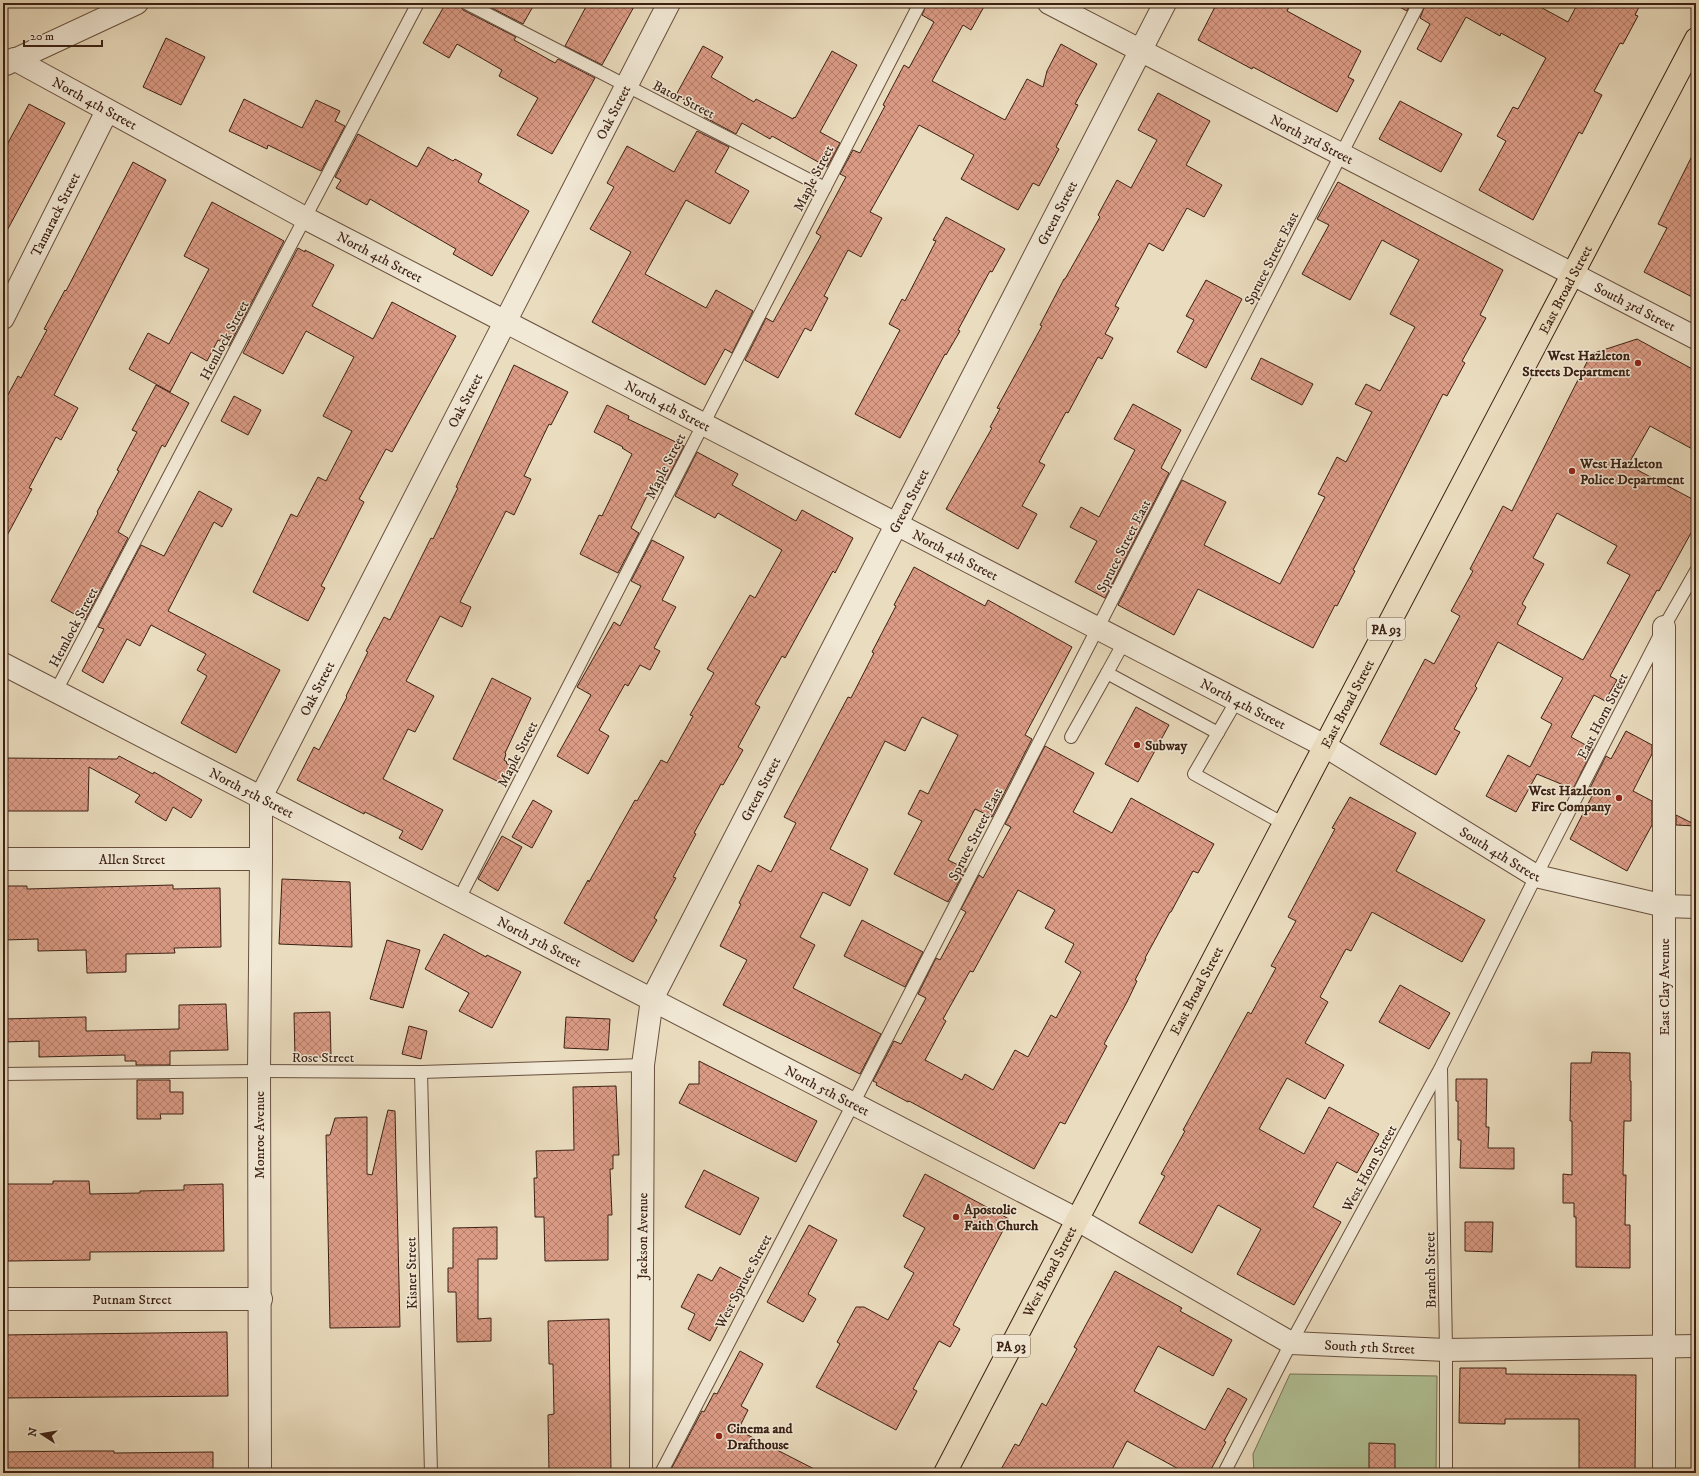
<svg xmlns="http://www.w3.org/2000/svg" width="1699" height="1476" viewBox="0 0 1699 1476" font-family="'IM FELL DW Pica',serif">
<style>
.park{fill:#b1c296;stroke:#767255}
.building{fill:url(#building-cross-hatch);stroke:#3c2114;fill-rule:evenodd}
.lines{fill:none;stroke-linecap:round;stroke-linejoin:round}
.lane-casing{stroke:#68503e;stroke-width:14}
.street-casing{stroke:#68503e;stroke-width:24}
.highway-casing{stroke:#3c2114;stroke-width:24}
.lane{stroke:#f1e8d5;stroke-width:12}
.street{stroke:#f1e8d5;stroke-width:22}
.highway{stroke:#eadcbe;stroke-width:22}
.poi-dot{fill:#8f2418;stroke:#f1e8d5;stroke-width:1.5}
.labels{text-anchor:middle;stroke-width:3;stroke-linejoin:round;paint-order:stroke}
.shield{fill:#f1e8d5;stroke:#725d4e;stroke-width:1}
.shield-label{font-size:13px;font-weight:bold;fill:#3c2114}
.street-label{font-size:14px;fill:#3c2114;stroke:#f1e8d5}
.poi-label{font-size:14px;font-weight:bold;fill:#3c2114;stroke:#f1e8d5;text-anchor:start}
</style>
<defs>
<pattern id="building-cross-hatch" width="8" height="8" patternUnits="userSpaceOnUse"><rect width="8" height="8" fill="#db9b85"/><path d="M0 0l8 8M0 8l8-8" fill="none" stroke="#b37e6c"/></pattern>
</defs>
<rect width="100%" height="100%" fill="#eadcbe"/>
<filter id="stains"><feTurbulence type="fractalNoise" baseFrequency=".005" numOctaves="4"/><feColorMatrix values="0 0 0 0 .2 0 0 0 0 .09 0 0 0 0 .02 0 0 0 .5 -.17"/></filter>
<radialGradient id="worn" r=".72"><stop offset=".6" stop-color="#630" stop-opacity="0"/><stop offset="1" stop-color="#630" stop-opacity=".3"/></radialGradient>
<polygon class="park" points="1290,1374 1437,1376 1436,1473 1254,1473 1253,1454"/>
<g class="building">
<polygon points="446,3 459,3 463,10 516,37 514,40 555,63 558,59 595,78 552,154 517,135 538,98 499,76 502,70 457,44 449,58 423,43"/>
<polygon points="482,3 535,3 523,24"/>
<polygon points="588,3 636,3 602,65 565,46"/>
<polygon points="900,3 912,3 909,8"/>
<polygon points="927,3 986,3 971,30 963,25 932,81 1005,120 1027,79 1043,87 1047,71 1061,44 1097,64 1075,104 1078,105 1056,147 1059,149 1039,186 1033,183 1018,210 961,179 974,155 919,125 870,212 882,218 861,257 848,250 824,296 828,298 811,331 805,328 778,378 745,360 766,318 773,322 821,236 816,233 846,177 840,174 853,150 860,153 885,106 883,105 904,65 909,68 934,22 922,15"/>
<polygon points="1217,3 1291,3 1287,11 1361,51 1348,77 1354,80 1337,112 1253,67 1252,69 1198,40"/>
<polygon points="1392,3 1411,3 1407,11"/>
<polygon points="1426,3 1533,3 1568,22 1578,3 1641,3 1635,15 1638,16 1623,44 1620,43 1594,91 1602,95 1582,134 1579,132 1533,220 1479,190 1506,141 1497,136 1513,107 1518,109 1546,58 1501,33 1500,36 1466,17 1441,62 1417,49 1430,24 1420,18"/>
<polygon points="166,38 205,57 181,105 143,87"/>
<polygon points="703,46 723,57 711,77 754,102 756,99 793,119 794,117 795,118 832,51 857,65 820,132 840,143 827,167 772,136 770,139 742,123 736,134 704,117 707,113 676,95"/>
<polygon points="1158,93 1210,121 1186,165 1222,185 1204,217 1187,208 1163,251 1149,243 1115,306 1119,308 1105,334 1113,338 1102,359 1098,357 1068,413 1066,412 1039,462 1045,465 1022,506 1037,514 1018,549 946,509 992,428 990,427 1000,409 997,408 1042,326 1040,325 1064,279 1065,279 1100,217 1098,215 1117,180 1131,188 1157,140 1138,130"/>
<polygon points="244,99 302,128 316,100 340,111 335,121 345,126 321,171 268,145 267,149 229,131"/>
<polygon points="1400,101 1462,134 1441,172 1379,139"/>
<polygon points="29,104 65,123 3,238 3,152"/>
<polygon points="697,131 729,147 715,172 749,191 730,224 686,200 645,274 706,308 716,290 753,311 732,353 725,349 705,385 592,322 631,252 590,229 614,187 607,183 627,146 674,172"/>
<polygon points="358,134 417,167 428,147 453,161 455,159 482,174 478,182 529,211 492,276 453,254 456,249 370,199 367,205 336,188 341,180 335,177"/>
<polygon points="1696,148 1696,299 1644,272 1667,228 1658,224"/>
<polygon points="133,162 166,180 54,395 78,408 61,440 56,437 29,488 32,489 3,543 3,404 18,376 21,378 47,330 44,329 65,290 66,291"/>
<polygon points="1338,182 1503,270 1480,315 1486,318 1462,361 1465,363 1447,396 1443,394 1353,570 1355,571 1337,606 1335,605 1313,648 1198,589 1174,635 1118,605 1182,480 1226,502 1204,545 1280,584 1325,497 1318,494 1337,457 1346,462 1372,412 1355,404 1366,384 1380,391 1415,327 1390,314 1419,260 1382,240 1350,300 1302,274 1329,225 1317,219"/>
<polygon points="212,202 284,241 229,346 218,340 207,361 191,352 170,392 129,369 148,333 169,344 209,269 184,256"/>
<polygon points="946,217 1005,249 992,272 990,271 958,330 960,331 946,355 945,354 900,438 855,414 900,330 889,324 902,299 905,301 936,241 933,240"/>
<polygon points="298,248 305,252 305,250 334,265 312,306 373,339 392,302 456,336 392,452 386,449 359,499 364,502 321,586 325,588 308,621 253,592 291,514 297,517 318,477 326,481 352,431 323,416 354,357 306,331 283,374 243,353"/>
<polygon points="1206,280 1242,299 1206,368 1177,352 1194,320 1186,316"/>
<path d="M 1637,339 L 1696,371 L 1696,451 L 1650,426 L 1628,465 L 1696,501 L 1696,524 L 1659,591 L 1657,590 L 1610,676 L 1617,680 L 1605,701 L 1594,695 L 1571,737 L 1593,749 L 1573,789 L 1537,774 L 1516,812 L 1486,796 L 1508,755 L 1530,767 L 1552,724 L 1541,718 L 1563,678 L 1498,642 L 1475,686 L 1477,688 L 1454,729 L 1460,732 L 1436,775 L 1380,744 L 1425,659 L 1434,664 L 1460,616 L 1451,611 L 1473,571 L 1470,569 L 1503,506 L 1512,511 L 1591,354 ZM 1557,513 L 1617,546 L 1607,563 L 1630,575 L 1583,660 L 1517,624 L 1526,607 L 1522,604 L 1544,564 L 1533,558 Z"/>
<polygon points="1261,358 1313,384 1302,405 1251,379"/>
<polygon points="514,365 568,392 551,425 549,424 524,476 531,479 514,515 506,511 460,602 471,607 462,627 440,616 406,681 434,696 415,732 408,729 383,779 443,810 422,850 399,838 403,831 365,812 364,814 297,780 314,747 319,750 347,697 346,696 368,652 366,651 384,617 390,620 431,538 433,539 458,488 456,487"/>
<polygon points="156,385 189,403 165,447 162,445 118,532 128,538 85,620 51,601 98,513 97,512 119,471 117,470 137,432 132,430"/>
<polygon points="234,396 261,410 248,435 221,421"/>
<polygon points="1133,404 1181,430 1161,468 1169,473 1105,598 1075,582 1097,541 1070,527 1081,507 1099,517 1135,450 1114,439"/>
<polygon points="607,405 629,416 628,419 684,446 662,489 653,484 631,528 639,533 618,573 580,554 599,515 602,516 632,454 622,448 623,447 594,432"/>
<polygon points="697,452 738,474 732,485 796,521 802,510 853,538 835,573 833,571 785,658 782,656 755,704 760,707 738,747 743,750 723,785 721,784 694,833 696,834 673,877 676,878 654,918 657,920 633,962 564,923 588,880 589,882 635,800 637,801 661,760 667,763 693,716 690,715 714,673 707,669 750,595 755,598 782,550 718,513 715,518 675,496"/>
<polygon points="199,491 232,509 222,527 214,522 168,611 280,670 236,753 181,723 207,676 197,670 206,654 151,625 140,646 127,639 103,683 82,671 104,629 98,627 141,545 164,556"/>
<polygon points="652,540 684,557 662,600 676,607 654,648 660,651 650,670 640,665 628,686 625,684 599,730 609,736 588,774 557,756 591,695 577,687 614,622 620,626 641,586 631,581"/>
<polygon points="914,567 985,606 988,600 1072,647 1025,735 1032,739 992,817 975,809 948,860 966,869 948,902 894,874 922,821 908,814 920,790 928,794 958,735 922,717 905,751 885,741 830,849 868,869 850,906 823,892 800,937 815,945 793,988 881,1034 860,1074 723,1005 747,960 720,946 741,904 739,903 758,865 771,872 796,823 784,817 848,697 851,698 874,653 872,652 896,606 894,605"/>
<polygon points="492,678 531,698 505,753 506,754 504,760 507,762 506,763 512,767 503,784 453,759"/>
<polygon points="1136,707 1169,725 1138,782 1105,764"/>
<polygon points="1626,731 1652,745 1652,754 1633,791 1652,801 1652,825 1627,871 1570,839 1592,796 1587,794 1606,756 1611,759"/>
<path d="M 1045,746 L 1094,773 L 1073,812 L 1112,833 L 1131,798 L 1214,844 L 1198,873 L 1193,871 L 1171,912 L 1170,912 L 1145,958 L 1146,959 L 1135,980 L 1137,981 L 1127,1002 L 1104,1044 L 1107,1046 L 1065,1124 L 1060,1122 L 1034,1169 L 909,1101 L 908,1102 L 876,1085 L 877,1083 L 873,1081 L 894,1041 L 901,1044 L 924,1002 L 926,998 L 918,994 L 936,958 L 940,960 L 966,912 L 961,909 L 979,875 L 983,878 L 1011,827 L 1005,824 ZM 1018,890 L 1055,910 L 1045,928 L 1074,944 L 1065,962 L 1081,972 L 1056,1018 L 1051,1015 L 1028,1057 L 1015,1050 L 993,1090 L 965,1074 L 962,1080 L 925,1060 L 946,1021 L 943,1019 L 970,971 L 973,972 Z"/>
<polygon points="119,756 153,774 154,772 202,800 191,818 173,807 166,821 135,802 140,795 89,767 88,811 3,811 3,758 117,759"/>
<polygon points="1350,797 1416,833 1396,871 1485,920 1462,962 1372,912 1351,951 1346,949 1320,997 1328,1002 1305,1043 1344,1065 1325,1099 1287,1078 1259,1129 1304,1154 1329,1107 1379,1134 1357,1173 1337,1162 1313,1207 1341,1222 1294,1305 1237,1274 1261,1229 1218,1205 1192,1253 1139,1223 1165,1176 1161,1174 1185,1131 1183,1130 1248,1012 1251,1014 1276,968 1271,966 1296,921 1288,917 1335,829 1332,828"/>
<polygon points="533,800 552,811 532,848 512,837"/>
<polygon points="1676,815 1696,825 1696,826 1676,825"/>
<polygon points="502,836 522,847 498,891 478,879"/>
<polygon points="282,879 350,882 352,947 279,944"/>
<polygon points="173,885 173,889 220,888 221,947 174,948 175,953 126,954 126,972 87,973 86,950 38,951 38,939 3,940 3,886 27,886 27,889"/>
<polygon points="862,920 923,952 905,987 844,956"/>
<polygon points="444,934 486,957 487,955 521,972 492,1028 459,1011 469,993 425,969"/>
<polygon points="387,940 420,950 403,1008 370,999"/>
<polygon points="1400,985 1450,1013 1429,1049 1379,1022"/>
<polygon points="226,1004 228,1050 170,1051 170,1065 136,1065 136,1061 125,1061 125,1055 39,1057 39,1041 3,1042 3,1019 86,1017 86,1031 179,1029 179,1005"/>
<polygon points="330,1012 331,1057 295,1057 294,1013"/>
<polygon points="566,1017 610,1019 608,1050 564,1048"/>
<polygon points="409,1026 427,1031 421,1059 402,1054"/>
<polygon points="1592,1052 1630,1053 1630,1081 1631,1081 1631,1121 1624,1121 1623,1175 1626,1175 1625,1225 1630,1225 1630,1268 1576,1267 1576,1217 1574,1217 1574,1203 1563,1203 1563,1174 1572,1175 1572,1121 1570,1121 1571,1063 1591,1063"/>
<polygon points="699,1061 817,1121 796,1162 679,1103 689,1084 699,1084"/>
<polygon points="1456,1079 1487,1079 1486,1127 1489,1127 1488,1148 1514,1148 1514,1169 1460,1168 1461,1140 1458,1140 1458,1101 1456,1101"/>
<polygon points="137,1080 170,1080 170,1092 183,1092 183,1114 160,1114 161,1119 137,1119"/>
<polygon points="616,1086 619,1155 613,1155 613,1169 610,1169 612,1215 608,1215 608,1260 545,1261 544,1217 535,1217 534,1178 537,1178 536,1151 574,1150 573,1087"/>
<polygon points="388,1110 395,1111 400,1327 330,1328 326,1135 330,1135 335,1118 367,1117 367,1174 372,1175"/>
<polygon points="704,1170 759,1198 740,1235 685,1207"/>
<polygon points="925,1174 1009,1219 953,1325 960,1329 950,1347 939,1341 913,1389 917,1391 896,1430 816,1387 840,1344 837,1342 856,1307 864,1307 888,1320 914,1273 904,1267 925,1228 903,1216"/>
<polygon points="53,1181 89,1181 90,1194 140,1193 140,1191 184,1190 184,1185 223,1184 224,1251 90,1252 90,1260 8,1261 7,1184 53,1184"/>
<polygon points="1465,1222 1493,1222 1492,1252 1465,1251"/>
<polygon points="809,1225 837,1240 808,1294 816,1299 803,1322 767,1302"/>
<polygon points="497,1227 497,1259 478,1259 478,1319 491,1318 491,1341 457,1342 456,1292 448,1292 448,1268 453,1268 453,1228"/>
<polygon points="720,1267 742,1279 710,1341 688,1329 695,1314 681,1307 698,1274 712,1281"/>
<polygon points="1115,1271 1182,1308 1180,1311 1232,1340 1213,1376 1158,1346 1134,1391 1205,1430 1228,1388 1247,1399 1224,1441 1226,1442 1209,1473 1186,1473 1127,1441 1110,1473 999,1473 1015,1444 1019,1446 1042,1403 1046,1406 1077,1349 1074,1347"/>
<polygon points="609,1319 611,1473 549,1473 548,1415 554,1414 553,1364 549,1364 548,1321"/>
<polygon points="227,1332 228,1396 3,1398 3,1335"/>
<polygon points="740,1351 763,1364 741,1406 748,1410 738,1430 822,1473 669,1473 702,1411 704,1412 714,1393 717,1394"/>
<polygon points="1460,1368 1506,1368 1506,1374 1636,1375 1635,1470 1579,1469 1579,1419 1505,1419 1505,1424 1459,1423"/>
<polygon points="1369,1443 1395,1444 1395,1473 1369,1473"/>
<polygon points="77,1451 114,1451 114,1453 213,1452 213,1473 3,1473 3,1452"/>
</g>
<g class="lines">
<defs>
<g id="lane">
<polyline points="466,3 825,188"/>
<polyline points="1124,642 1107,673 1218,733"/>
<polyline points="56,691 418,3"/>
<polyline points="1237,700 1194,774 1284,824"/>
<polyline points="1071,737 1107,673"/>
<polyline points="459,899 920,3"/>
<polyline points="1441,1068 1446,1350 1446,1473"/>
<polyline points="421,1072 431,1473"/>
<polyline points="3,1074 259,1071 421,1072 643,1065"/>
<polyline points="661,1473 853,1104 1419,3"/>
<polyline points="1224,1473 1291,1343 1441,1067 1536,876 1664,627 1696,571"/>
</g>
<g id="street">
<path id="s1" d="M 1049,3 L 1696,338"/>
<path id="s2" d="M 14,59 L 305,218 L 1325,746 L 1536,876 L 1665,906 L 1696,907"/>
<polyline points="6,64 137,3"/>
<path id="s3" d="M 3,318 L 107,111"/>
<path id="s4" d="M 3,664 L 1076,1219 L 1291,1343 L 1446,1350 L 1696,1346"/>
<path id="s5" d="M 3,859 L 261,859"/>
<path id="s6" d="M 3,1299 L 261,1299"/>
<path id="s7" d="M 260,1473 L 259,1071 L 261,859 L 261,797 L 669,3"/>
<path id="s8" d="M 641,1473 L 643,1065 L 652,999 L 1165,3"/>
<polyline points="1664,1473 1664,627"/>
</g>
<g id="highway">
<path id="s9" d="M 945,1473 C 1192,993 1447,518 1696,39"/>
</g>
</defs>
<use href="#lane" class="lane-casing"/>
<use href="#street" class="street-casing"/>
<use href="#highway" class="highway-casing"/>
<use href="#lane" class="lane"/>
<use href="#street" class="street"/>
<use href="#highway" class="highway"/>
</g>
<g class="poi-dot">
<circle cx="1638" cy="363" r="4"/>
<circle cx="1572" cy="471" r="4"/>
<circle cx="1137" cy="745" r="4"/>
<circle cx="1619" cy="798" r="4"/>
<circle cx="956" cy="1217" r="4"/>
<circle cx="719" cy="1436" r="4"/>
</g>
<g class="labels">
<g class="shield">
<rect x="1367" y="618" width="38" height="22" rx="3"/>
<rect x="992" y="1335" width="38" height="22" rx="3"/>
</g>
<g class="shield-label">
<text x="1386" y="634">PA 93</text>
<text x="1011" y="1351">PA 93</text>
</g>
<g class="street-label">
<text transform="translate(684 99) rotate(27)" y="5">Bator Street</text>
<text dy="5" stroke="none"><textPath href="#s2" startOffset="92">North 4th Street</textPath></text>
<text dy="5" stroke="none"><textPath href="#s7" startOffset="1446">Oak Street</textPath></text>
<text dy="5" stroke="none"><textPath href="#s1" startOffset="296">North 3rd Street</textPath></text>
<text transform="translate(813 178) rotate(-63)" y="5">Maple Street</text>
<text dy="5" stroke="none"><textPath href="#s8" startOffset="1359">Green Street</textPath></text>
<text dy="5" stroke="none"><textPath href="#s3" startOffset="116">Tamarack Street</textPath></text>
<text dy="5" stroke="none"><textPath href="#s2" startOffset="416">North 4th Street</textPath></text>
<text transform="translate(1271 258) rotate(-63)" y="5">Spruce Street East</text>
<text dy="5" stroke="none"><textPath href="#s9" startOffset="1336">East Broad Street</textPath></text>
<text dy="5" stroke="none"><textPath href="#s1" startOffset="660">South 3rd Street</textPath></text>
<text transform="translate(224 340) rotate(-62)" y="5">Hemlock Street</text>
<text dy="5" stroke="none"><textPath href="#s7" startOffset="1122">Oak Street</textPath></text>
<text dy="5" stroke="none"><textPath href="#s2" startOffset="740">North 4th Street</textPath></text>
<text transform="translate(665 466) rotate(-63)" y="5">Maple Street</text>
<text dy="5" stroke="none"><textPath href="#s8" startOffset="1035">Green Street</textPath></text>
<text transform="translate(1123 546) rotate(-63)" y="5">Spruce Street East</text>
<text dy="5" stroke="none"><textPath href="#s2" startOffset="1064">North 4th Street</textPath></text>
<text transform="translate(73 627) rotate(-62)" y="5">Hemlock Street</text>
<text dy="5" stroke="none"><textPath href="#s7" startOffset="798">Oak Street</textPath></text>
<text dy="5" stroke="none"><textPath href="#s2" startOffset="1388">North 4th Street</textPath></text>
<text dy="5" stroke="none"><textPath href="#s9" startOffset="868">East Broad Street</textPath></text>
<text transform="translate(1602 716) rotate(-63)" y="5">East Horn Street</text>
<text transform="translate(517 754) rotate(-63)" y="5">Maple Street</text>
<text dy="5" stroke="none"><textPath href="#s8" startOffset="711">Green Street</textPath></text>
<text dy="5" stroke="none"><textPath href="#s4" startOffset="280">North 5th Street</textPath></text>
<text transform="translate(975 834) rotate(-63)" y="5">Spruce Street East</text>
<text dy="5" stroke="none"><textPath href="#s2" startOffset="1686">South 4th Street</textPath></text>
<text dy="5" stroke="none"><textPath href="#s5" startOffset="129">Allen Street</textPath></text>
<text dy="5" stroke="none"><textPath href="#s4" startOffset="604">North 5th Street</textPath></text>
<text transform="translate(1664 987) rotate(-90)" y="5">East Clay Avenue</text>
<text dy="5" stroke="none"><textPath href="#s9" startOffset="544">East Broad Street</textPath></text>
<text x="323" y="1062">Rose Street</text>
<text dy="5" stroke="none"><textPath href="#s4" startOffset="928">North 5th Street</textPath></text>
<text transform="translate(259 1135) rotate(-90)" y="5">Monroe Avenue</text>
<text transform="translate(1369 1168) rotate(-61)" y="5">West Horn Street</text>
<text dy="5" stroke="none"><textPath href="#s8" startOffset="237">Jackson Avenue</textPath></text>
<text transform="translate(1430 1270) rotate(-91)" y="5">Branch Street</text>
<text dy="5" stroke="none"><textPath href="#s9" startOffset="227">West Broad Street</textPath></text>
<text transform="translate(411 1273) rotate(-91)" y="5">Kisner Street</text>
<text transform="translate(743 1281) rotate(-62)" y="5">West Spruce Street</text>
<text dy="5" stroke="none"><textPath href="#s6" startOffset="129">Putnam Street</textPath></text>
<text dy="5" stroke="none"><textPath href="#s4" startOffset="1535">South 5th Street</textPath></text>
</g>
<g class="poi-label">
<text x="1630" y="360" text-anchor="end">West Hazleton<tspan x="1630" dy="16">Streets Department</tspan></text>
<text x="1580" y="468">West Hazleton<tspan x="1580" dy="16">Police Department</tspan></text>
<text x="1145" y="750">Subway</text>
<text x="1611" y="795" text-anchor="end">West Hazleton<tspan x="1611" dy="16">Fire Company</tspan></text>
<text x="964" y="1214">Apostolic<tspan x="964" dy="16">Faith Church</tspan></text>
<text x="727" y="1433">Cinema and<tspan x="727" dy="16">Drafthouse</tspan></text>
</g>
</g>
<rect width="1699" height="1476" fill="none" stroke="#eadcbe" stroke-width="16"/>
<rect x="4" y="4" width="1691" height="1468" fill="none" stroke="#3c2114" stroke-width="2"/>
<rect x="8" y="8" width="1683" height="1460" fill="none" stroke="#3c2114"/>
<g transform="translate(42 1434) rotate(282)" stroke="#f1e8d5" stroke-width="3" paint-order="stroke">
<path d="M0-3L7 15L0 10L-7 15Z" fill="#3c2114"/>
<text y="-6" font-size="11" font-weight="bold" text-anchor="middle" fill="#3c2114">N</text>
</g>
<path d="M24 40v6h78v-6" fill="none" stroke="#3c2114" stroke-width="2"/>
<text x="30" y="40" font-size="12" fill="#3c2114" stroke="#f1e8d5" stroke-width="3" paint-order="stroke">20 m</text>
<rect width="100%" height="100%" filter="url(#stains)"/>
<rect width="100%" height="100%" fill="url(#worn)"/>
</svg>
